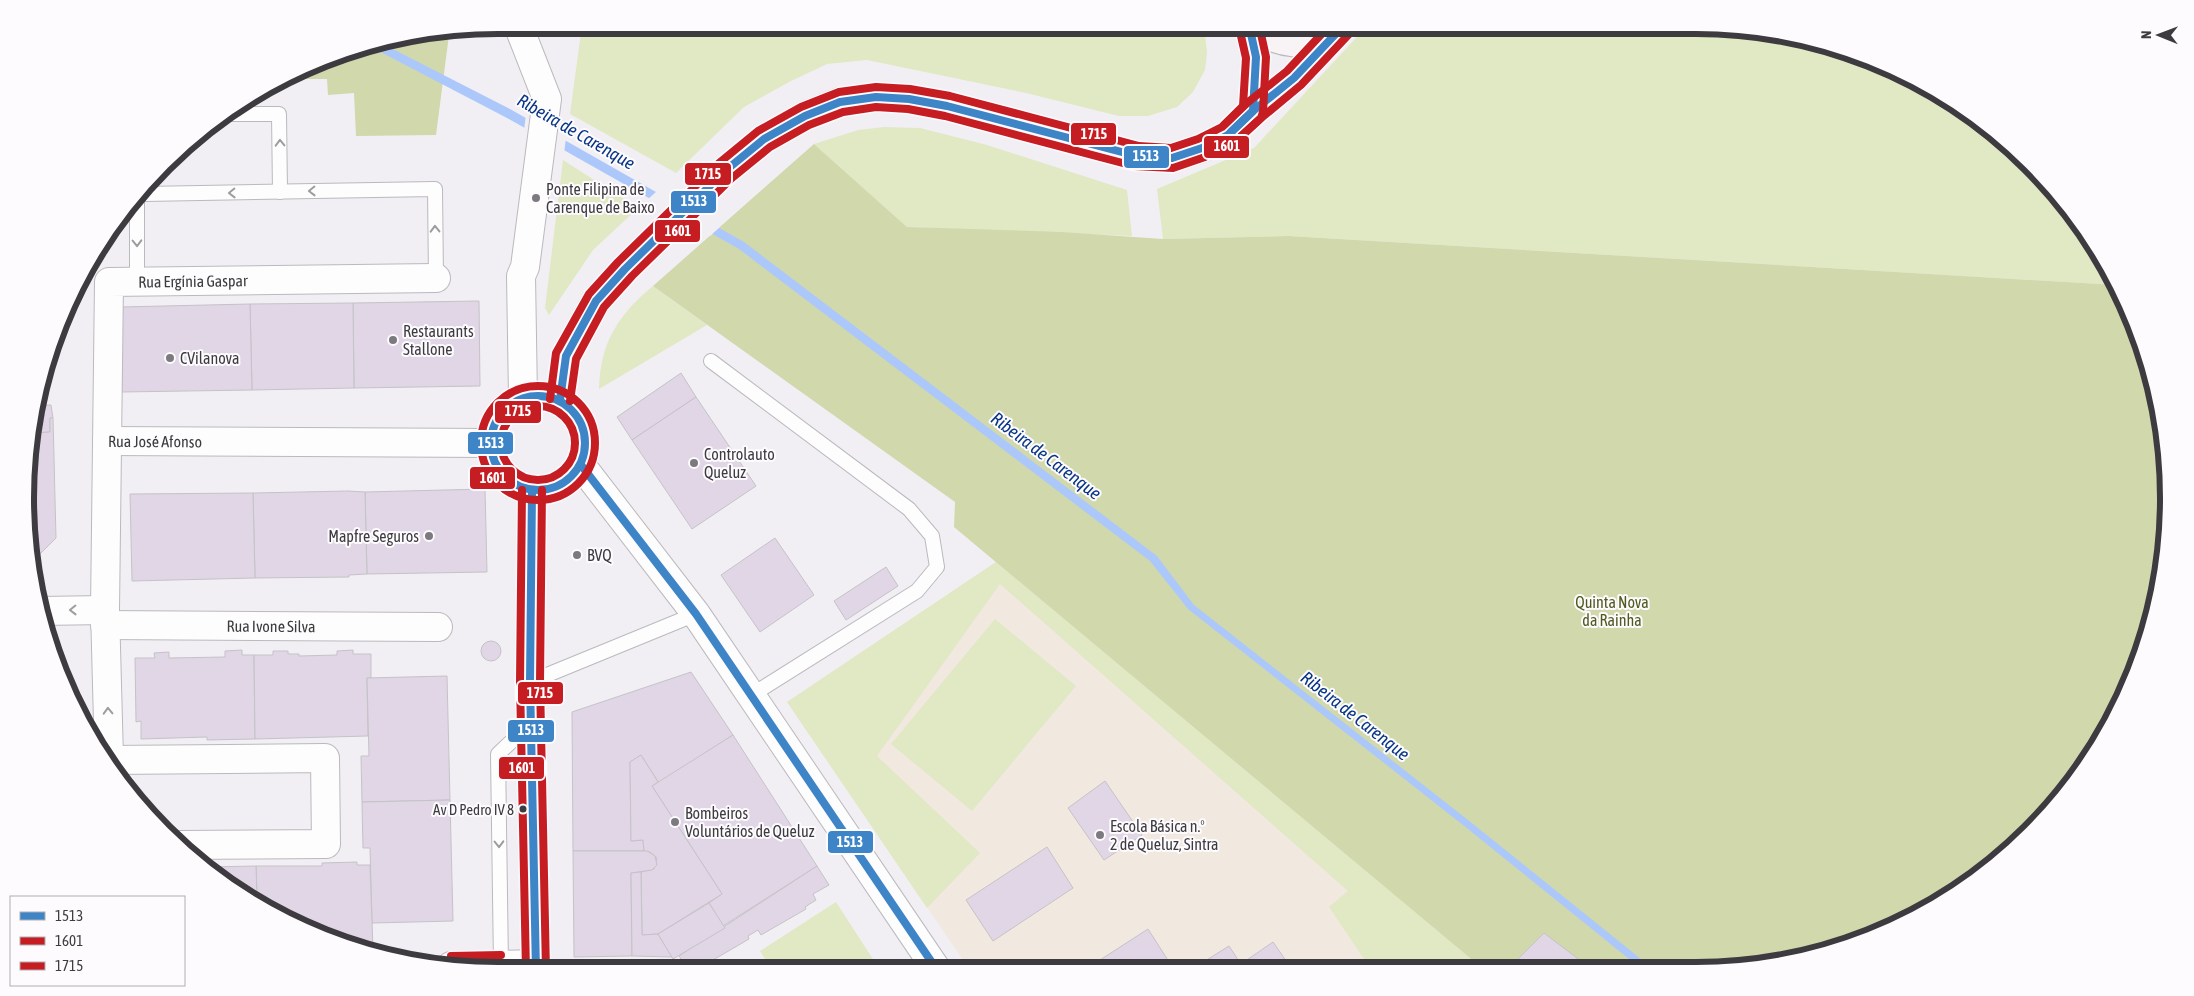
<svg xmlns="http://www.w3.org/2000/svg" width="2194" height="996" viewBox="0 0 2194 996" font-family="'Asap Condensed',sans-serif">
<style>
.education{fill:#f1e8e0}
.green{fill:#e1e8c4}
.forest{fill:#d0d8ac}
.water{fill:#acc8fb}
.pier{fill:#f2eff4}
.building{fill:#e0d6e6;stroke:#c5c3c7}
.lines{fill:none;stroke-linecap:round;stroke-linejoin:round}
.lane-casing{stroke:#bbb9bd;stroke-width:16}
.street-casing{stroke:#bbb9bd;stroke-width:30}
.secondary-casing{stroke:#bbb9bd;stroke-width:30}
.lane{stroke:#fdfdfd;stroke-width:14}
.street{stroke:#fdfdfd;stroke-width:28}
.secondary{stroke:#f8f4f5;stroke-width:28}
.bus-1-casing{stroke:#fdfbfe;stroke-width:11}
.bus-2-casing{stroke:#fdfbfe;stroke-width:11}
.bus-3-casing{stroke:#fdfbfe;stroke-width:11}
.bus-1{stroke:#3d85c6;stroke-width:8}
.bus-2{stroke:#c61d23;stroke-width:8}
.bus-3{stroke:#c61d23;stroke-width:8}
.oneway{stroke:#9d9c9e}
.poi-dot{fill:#7c7a7e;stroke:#fdfbfe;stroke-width:2}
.bus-dot{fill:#3d3b3f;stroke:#fdfbfe;stroke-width:2}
.labels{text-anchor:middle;stroke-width:4;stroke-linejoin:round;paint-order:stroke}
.bus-label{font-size:15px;fill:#3d3b3f;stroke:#fdfbfe;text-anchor:end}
.poi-label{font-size:16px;fill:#3d3b3f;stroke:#fdfbfe;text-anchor:start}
.street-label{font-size:16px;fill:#3d3b3f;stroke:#fdfbfe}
.park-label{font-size:16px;fill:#4f5a1e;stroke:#fdfbfe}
.water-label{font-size:18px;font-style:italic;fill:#083685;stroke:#fdfbfe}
.rim{fill:none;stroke:#3d3b3f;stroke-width:6}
.line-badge{stroke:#fdfbfe;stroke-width:2}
.badge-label{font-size:14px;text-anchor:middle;font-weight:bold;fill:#fff}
</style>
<rect width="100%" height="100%" fill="#f2eff4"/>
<polygon class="education" points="996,562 1482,968 969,969 787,702"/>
<g class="green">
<polygon points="582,25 1201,25 1205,33 1207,53 1205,70 1193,92 1177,107 1148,116 1119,116 1026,93 867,60 827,64 791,81 744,107 676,173 570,114"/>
<polygon points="1368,25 1696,25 1788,34 1877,61 1959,105 2030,163 2089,235 2116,285 1288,236 1163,239 1157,189 1254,148"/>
<polygon points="884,127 920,128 987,145 1127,190 1132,236 907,227 814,144 858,130"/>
<polygon points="563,160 638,208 593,250 549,315 545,308"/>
<path d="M 653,286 L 707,325 L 599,389 C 600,343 618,315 653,286 Z"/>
<polygon points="996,562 1482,968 1370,968 1329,907 1348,891 1000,584 877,756 980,853 927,908 787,702"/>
<polygon points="995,619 1076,686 972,811 891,744"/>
<polygon points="836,902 880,970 772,970 760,951"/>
</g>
<g class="forest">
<polygon points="445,34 449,35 436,135 356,136 354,93 328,95 327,79 283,79 346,50"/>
<polygon points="814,144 907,227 1061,232 1163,239 1288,236 2116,285 2133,317 2160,405 2169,498 2160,590 2133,679 2071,786 1984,873 1877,935 1758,967 1482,968 954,527 955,502 653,286"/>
</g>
<polygon class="water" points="383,44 510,109 744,242 1157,556 1194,605 1468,820 1651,967 1639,967 1463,825 1188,609 1150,561 739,249 507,118 369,46"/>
<g class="pier">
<polygon points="526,115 566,138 564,153 524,130"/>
<polygon points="657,191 720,227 710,236 647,200"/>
</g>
<g class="building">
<polygon points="479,301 480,386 354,388 353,303"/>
<polygon points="353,303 354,388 252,390 250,304"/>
<polygon points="250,304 252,390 121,392 120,307"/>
<polygon points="681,373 696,397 632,440 617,417"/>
<polygon points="696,397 756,486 692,529 632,440"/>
<polygon points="34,405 51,405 53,418 50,418 50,432 33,433"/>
<polygon points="50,418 53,418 56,538 39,555 29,555 33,433 50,432"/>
<polygon points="485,489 487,572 367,574 365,492"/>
<polygon points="348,491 365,492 367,574 349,575 349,577 255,578 253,493"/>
<polygon points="253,493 255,578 132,581 130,494"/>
<polygon points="775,538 814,595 760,632 721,575"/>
<polygon points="886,567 898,586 846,620 834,601"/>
<circle cx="491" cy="651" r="10"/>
<polygon points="242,650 242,655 254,655 255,739 207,740 207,737 141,739 141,721 136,722 135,658 155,658 154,653 169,652 169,658 225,657 225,651"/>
<polygon points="353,650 353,654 371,654 371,678 367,678 368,736 255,739 254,655 273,655 273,651 288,651 288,654 299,654 299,656 337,655 337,651"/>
<polygon points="691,672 733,735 659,783 641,755 630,762 631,841 643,840 644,851 573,851 572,712"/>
<polygon points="447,676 450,800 362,802 361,756 369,756 367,678"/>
<polygon points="733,735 817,866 723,926 709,903 722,894 652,786"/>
<polygon points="641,755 658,782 652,786 722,894 658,934 642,935 641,872 654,869 657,858 650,852 644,851 643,840 631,841 630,762"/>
<polygon points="1105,781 1142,835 1104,860 1068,808"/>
<polygon points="450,800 453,921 372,923 370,848 363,848 362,802"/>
<polygon points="1047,847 1073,888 993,941 966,900"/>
<polygon points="573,851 647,851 655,856 657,865 652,870 631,873 632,956 574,957"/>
<polygon points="357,862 357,865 370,865 373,950 367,950 317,935 257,898 256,866 322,866 322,863"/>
<polygon points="256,866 257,898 208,867"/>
<polygon points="817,866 829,885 813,894 816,900 805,907 806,909 761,935 758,930 748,936 749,939 696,970 688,970 679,956"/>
<polygon points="641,872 642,935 658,934 672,957 632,956 631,873"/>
<polygon points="709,903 725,928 673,959 658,934"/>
<polygon points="1148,929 1171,965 1165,969 1086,969"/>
<polygon points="1544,933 1581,961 1576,968 1524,968 1516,961"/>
<polygon points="1273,942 1291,968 1244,969 1241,964"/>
<polygon points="1229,946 1244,969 1199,969 1197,966"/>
</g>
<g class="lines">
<defs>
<g id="lane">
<polyline points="225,114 279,114 280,192"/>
<polyline points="144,194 435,189 436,278"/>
<polyline points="137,203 137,283"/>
<polyline points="711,361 909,509 932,536 937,567 917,591 750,696"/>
<polyline points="530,682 696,614"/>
<polyline points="501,965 498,754 531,723"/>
</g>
<g id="street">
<polyline points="518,25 547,99 525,267 521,276 523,398"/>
<path id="s1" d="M 107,441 L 491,443"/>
<polyline points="581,465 696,614 937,970"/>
<polyline points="41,611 105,610"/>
<path id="s2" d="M 105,625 L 438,627"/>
<path id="s3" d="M 109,759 L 105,610 L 109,282 L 436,278"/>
<polyline points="109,760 325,758 326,844 179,845"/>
<polyline points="451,966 536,964"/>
</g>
<g id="secondary">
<polyline points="1249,25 1256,57 1253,111"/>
<path d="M 1252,25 C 1277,45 1308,49 1336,31"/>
<circle cx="538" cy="443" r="47"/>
<polyline points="560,400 566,356 596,301 625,269 725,171 764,139 805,116 840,102 876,97 909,99 947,106 1137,156 1172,158 1202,148 1228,135 1253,111 1294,78 1344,25"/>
<polyline points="532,490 530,682 536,971"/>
</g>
</defs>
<use href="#lane" class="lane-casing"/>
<use href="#street" class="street-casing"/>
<use href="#secondary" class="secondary-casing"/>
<use href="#lane" class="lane"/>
<use href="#street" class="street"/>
<use href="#secondary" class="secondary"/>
<defs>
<g id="bus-1">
<polyline points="1231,132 1253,111 1256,57 1249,25"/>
<circle cx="538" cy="443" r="47"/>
<polyline points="560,400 566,356 596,301 625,269 725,171 764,139 805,116 840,102 876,97 909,99 947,106 1137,156 1172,158 1202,148 1228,135 1253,111 1294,78 1344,25"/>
<polyline points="581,465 696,614 937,970"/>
<polyline points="532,490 530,682 536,971"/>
<polyline points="451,966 501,965"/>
</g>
<g id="bus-2">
<polyline points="1238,139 1261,118 1263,112 1266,57 1259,25"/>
<circle cx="538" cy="443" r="57"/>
<polyline points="570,401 576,359 604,307 632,276 732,178 770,147 809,125 843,112 876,107 908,109 945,116 1134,166 1173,168 1205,157 1234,143 1260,119 1301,85 1351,32"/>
<polyline points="522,490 520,682 526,971"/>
</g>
<g id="bus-3">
<polyline points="1224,125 1243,106 1246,58 1239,27"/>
<polyline points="550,399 556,353 589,294 618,262 719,163 758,131 801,107 839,92 876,87 910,89 950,96 1139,146 1171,148 1198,139 1222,127 1247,103 1287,71 1330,25"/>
<circle cx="538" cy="443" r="37"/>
<polyline points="542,490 540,682 546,971"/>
<polyline points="451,956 501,955"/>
</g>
</defs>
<use href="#bus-1" class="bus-1-casing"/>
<use href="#bus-2" class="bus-2-casing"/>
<use href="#bus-3" class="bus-3-casing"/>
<use href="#bus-1" class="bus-1"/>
<use href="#bus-2" class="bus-2"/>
<use href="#bus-3" class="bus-3"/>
</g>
<defs><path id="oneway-chevron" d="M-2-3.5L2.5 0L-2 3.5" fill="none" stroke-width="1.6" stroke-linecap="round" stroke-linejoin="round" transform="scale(1.25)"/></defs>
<g class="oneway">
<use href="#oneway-chevron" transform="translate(280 143) rotate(-91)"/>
<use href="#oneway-chevron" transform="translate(312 191) rotate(179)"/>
<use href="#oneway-chevron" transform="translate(232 193) rotate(179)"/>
<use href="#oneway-chevron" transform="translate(435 229) rotate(-91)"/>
<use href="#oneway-chevron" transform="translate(137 243) rotate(89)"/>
<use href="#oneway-chevron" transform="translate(73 610) rotate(179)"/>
<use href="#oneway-chevron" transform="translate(108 711) rotate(-92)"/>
<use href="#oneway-chevron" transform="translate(499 844) rotate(89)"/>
</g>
<g class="poi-dot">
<circle cx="536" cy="198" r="5"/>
<circle cx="393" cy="340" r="5"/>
<circle cx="170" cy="358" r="5"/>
<circle cx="694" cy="463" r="5"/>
<circle cx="429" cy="536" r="5"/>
<circle cx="577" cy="555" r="5"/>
<circle cx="675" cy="822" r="5"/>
<circle cx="1100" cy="835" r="5"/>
</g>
<circle class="bus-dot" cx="523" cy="809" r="4.5"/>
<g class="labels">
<g class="bus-label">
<text x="514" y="815">Av D Pedro IV 8</text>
</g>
<g class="poi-label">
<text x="546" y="195">Ponte Filipina de<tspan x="546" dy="18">Carenque de Baixo</tspan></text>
<text x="403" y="337">Restaurants<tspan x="403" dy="18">Stallone</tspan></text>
<text x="180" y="364">CVilanova</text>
<text x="704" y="460">Controlauto<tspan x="704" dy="18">Queluz</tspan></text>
<text x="419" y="542" text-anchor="end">Mapfre Seguros</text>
<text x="587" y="561">BVQ</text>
<text x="685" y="819">Bombeiros<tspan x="685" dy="18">Voluntários de Queluz</tspan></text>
<text x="1110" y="832">Escola Básica n.º<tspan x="1110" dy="18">2 de Queluz, Sintra</tspan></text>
</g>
<g class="street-label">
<text dy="6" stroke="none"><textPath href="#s3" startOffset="561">Rua Ergínia Gaspar</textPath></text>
<text dy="6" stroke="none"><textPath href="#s1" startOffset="48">Rua José Afonso</textPath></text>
<text dy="6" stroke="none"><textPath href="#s2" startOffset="166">Rua Ivone Silva</textPath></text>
</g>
<g class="park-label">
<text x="1612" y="608">Quinta Nova<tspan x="1612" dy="18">da Rainha</tspan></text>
</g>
<g class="water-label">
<text transform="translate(576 132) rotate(30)" y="6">Ribeira de Carenque</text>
<text transform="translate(1046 456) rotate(37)" y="6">Ribeira de Carenque</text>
<text transform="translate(1355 716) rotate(38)" y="6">Ribeira de Carenque</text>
</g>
</g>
<path d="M0 0H2194V996H0ZM498 34H1696A464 464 0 0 1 2160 498V498A464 464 0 0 1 1696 962H498A464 464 0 0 1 34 498V498A464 464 0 0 1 498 34Z" fill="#fdfbfe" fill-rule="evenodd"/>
<path class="rim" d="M498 34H1696A464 464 0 0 1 2160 498V498A464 464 0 0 1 1696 962H498A464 464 0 0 1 34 498V498A464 464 0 0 1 498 34Z"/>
<g class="line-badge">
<rect x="1070" y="122" width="47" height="24" rx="5" fill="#c61d23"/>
<rect x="1203" y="135" width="47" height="24" rx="5" fill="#c61d23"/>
<rect x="1123" y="145" width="47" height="24" rx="5" fill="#3d85c6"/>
<rect x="684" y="162" width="48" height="24" rx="5" fill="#c61d23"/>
<rect x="670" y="190" width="47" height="24" rx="5" fill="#3d85c6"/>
<rect x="654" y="219" width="47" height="24" rx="5" fill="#c61d23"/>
<rect x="494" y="400" width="48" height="24" rx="5" fill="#c61d23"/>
<rect x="467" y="431" width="47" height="24" rx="5" fill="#3d85c6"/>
<rect x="469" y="466" width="47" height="24" rx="5" fill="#c61d23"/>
<rect x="517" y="681" width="47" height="24" rx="5" fill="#c61d23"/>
<rect x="507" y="719" width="48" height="24" rx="5" fill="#3d85c6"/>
<rect x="498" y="756" width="47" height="24" rx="5" fill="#c61d23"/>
<rect x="827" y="830" width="47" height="24" rx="5" fill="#3d85c6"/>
</g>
<g class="badge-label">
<text x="1094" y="139">1715</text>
<text x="1227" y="151">1601</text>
<text x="1146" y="161">1513</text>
<text x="708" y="179">1715</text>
<text x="694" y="206">1513</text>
<text x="678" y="236">1601</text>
<text x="518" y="416">1715</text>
<text x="491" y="448">1513</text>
<text x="493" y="483">1601</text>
<text x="540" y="698">1715</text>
<text x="531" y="735">1513</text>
<text x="522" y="773">1601</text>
<text x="850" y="847">1513</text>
</g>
<rect x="10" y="896" width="175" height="90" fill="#fdfbfe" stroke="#b0aeb2"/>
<rect x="20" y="912" width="25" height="8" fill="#3d85c6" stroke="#b0aeb2"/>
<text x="55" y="921" font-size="15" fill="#3d3b3f">1513</text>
<rect x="20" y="937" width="25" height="8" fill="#c61d23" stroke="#b0aeb2"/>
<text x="55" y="946" font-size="15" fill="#3d3b3f">1601</text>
<rect x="20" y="962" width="25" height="8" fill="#c61d23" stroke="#b0aeb2"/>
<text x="55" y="971" font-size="15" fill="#3d3b3f">1715</text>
<g transform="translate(2159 35) rotate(271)" stroke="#fdfbfe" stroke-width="4" paint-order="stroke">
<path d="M0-4L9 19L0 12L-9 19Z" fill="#3d3b3f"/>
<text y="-8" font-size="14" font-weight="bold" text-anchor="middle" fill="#3d3b3f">N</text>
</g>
</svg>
